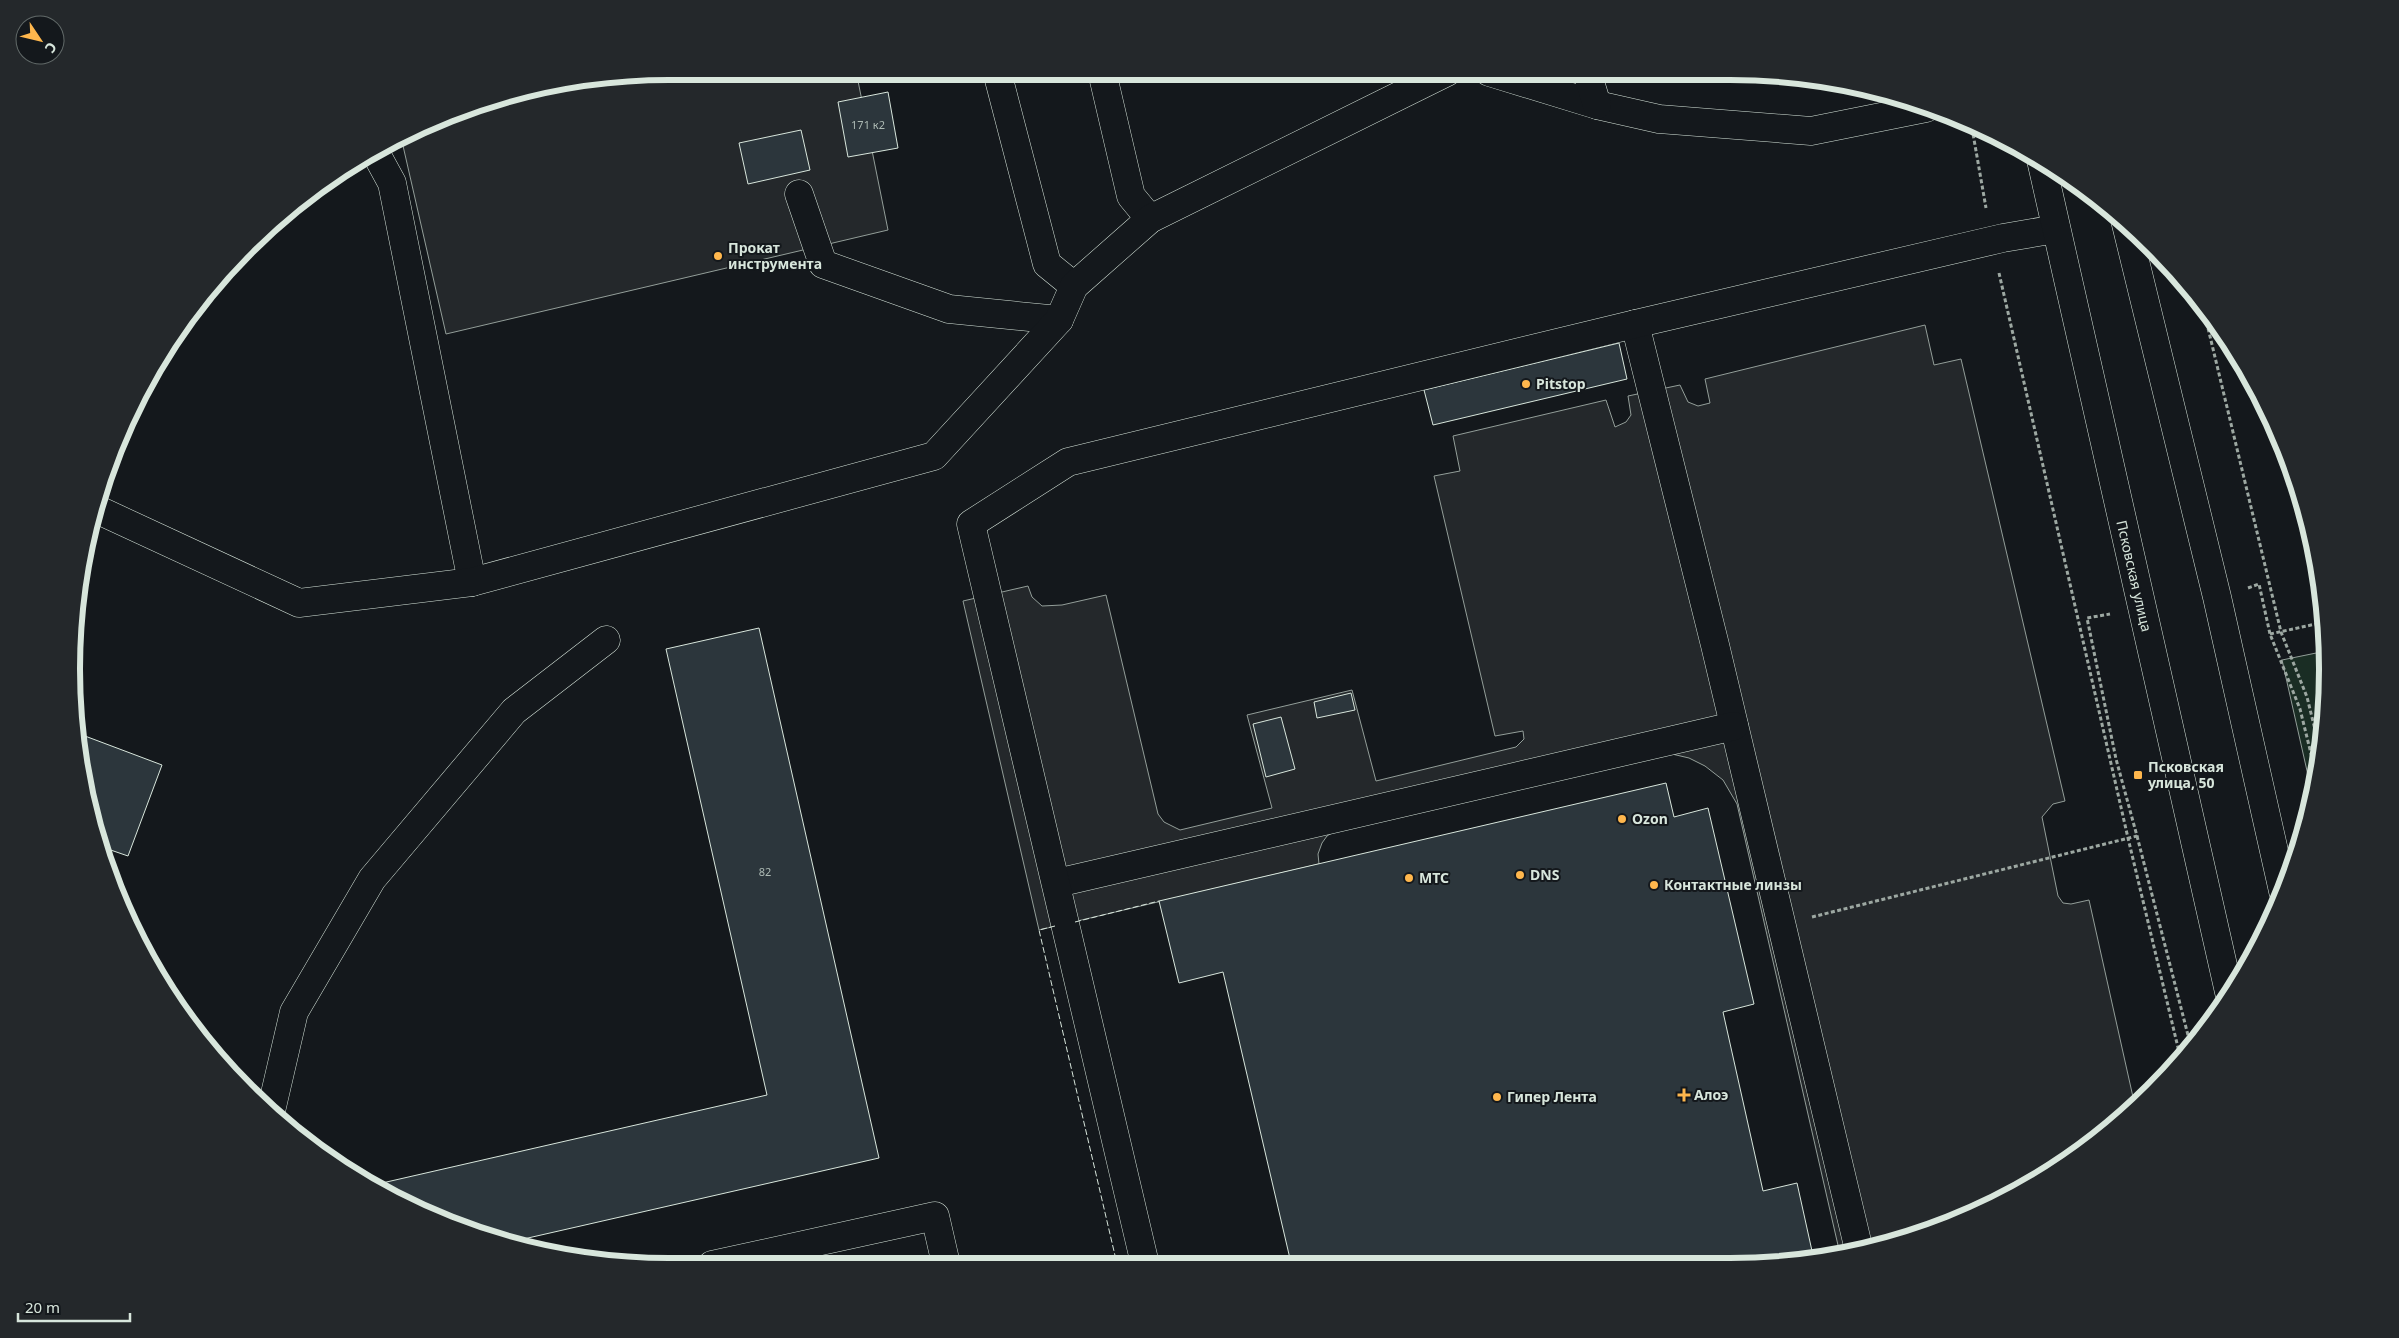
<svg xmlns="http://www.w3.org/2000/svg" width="2399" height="1338" viewBox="0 0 2399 1338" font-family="'Noto Sans',sans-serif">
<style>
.green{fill:#1a2d24;stroke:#939e99}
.parking{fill:#24282b;stroke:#939e99}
.building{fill:#2c363c;stroke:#d8e6dc}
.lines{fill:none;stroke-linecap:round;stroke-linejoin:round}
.minor-casing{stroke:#d8e6dc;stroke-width:29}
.major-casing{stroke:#d8e6dc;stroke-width:29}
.path{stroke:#9da8a2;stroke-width:3;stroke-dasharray:4 2.5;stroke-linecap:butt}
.minor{stroke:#14181c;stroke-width:28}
.major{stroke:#14181c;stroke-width:28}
.fence{stroke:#d8e6dc;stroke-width:1;stroke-dasharray:6 2.5;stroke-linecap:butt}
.poi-dot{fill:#ffb74d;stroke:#14181c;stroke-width:2}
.labels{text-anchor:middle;stroke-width:4;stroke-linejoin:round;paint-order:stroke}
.number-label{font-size:11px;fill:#adbab4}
.poi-label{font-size:14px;font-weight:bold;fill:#d8e6dc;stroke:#14181c;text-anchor:start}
.street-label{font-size:14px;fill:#d8e6dc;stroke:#14181c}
.rim{fill:none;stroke:#d8e6dc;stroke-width:6}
</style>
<rect width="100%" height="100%" fill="#14181c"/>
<polygon class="green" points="2326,651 2323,747 2312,793 2282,660"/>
<g class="parking">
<polygon points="669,71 856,71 888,230 446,334 401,137 477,103 553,83"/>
<polygon points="1925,325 1934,365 1961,359 2065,801 2053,804 2042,817 2058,896 2063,903 2071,904 2089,900 2135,1106 2062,1166 1922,1235 1840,1254 1737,804 1723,780 1705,766 1689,758 1672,754 1338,829 1327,836 1322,843 1318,854 1319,864 1039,930 963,601 1028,586 1032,597 1042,606 1062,605 1106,595 1158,814 1164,822 1180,830 1272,808 1247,715 1352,690 1376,781 1516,747 1524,739 1523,731 1495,736 1434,476 1460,471 1453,436 1606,400 1615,427 1626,422 1631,415 1628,396 1680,385 1688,402 1698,406 1710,403 1705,379"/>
</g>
<g class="building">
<polygon points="888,92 898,148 848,157 838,102"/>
<polygon points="801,130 810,170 748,184 739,143"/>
<polygon points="1619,343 1627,379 1433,425 1424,390"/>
<polygon points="759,628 879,1158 506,1243 369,1186 767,1095 666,649"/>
<polygon points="1351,693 1355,710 1317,718 1314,702"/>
<polygon points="1281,717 1295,769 1266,777 1253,724"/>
<polygon points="77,733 162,765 128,856 99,846 92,823"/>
<polygon points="1666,783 1674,817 1708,808 1754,1004 1723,1012 1763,1191 1797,1183 1814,1260 1291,1263 1223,972 1179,983 1159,901"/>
</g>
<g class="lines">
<defs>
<g id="minor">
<polyline points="997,72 1047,264 1074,286"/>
<polyline points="1102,72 1131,196 1150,219"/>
<polyline points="1489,72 1597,105 1659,119 1811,131 1926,108"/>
<polyline points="1587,72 1597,105"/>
<polyline points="374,150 392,183 472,582"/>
<polyline points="799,194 823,264 949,309 1059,320"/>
<polyline points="1635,324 1715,645 1859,1250"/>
<polyline points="94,508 299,603 472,582 934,456 1059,320 1074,286 1150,219 1447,72"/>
<polyline points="1057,883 1734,726"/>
<polyline points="271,1111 294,1012 372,879 514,711 606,640"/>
<polyline points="1145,1264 971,524 1068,462 1635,324 2003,238 2056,229"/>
<polyline points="712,1265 935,1216 946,1264"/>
</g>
<g id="major">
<polyline points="2041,160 2229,992"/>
<polyline points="2125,220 2217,597 2283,891"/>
</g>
</defs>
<use href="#minor" class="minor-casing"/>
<use href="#major" class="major-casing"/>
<g class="path">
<polyline points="1972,128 1986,208"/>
<polyline points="1999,273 2128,838 2180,1056"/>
<polyline points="2202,303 2281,632 2307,697 2321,754"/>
<polyline points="2248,588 2259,584 2270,634 2300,709 2316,774"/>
<polyline points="2270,634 2325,622"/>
<polyline points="2137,836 2190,1043"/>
<polyline points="1812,917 2137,836 2116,759 2087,618 2110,614"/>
</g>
<use href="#minor" class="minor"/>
<use href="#major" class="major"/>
<g class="fence">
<polyline points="1075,922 1159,901"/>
<polyline points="1055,926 1039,930 1117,1264"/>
</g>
</g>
<g class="poi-dot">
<circle cx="718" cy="256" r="5"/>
<circle cx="1526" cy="384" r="5"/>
<rect x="2133" y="770" width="10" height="10" rx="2.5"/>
<circle cx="1622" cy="819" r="5"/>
<circle cx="1520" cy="875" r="5"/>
<circle cx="1409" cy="878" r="5"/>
<circle cx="1654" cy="885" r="5"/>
<path d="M1681.5 1087.5h5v5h5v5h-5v5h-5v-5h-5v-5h5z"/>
<circle cx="1497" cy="1097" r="5"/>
</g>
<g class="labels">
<g class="number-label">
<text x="868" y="129">171 к2</text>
<text x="765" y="876">82</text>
</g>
<g class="poi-label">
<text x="728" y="253">Прокат<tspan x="728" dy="16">инструмента</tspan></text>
<text x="1536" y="389">Pitstop</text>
<text x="2148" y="772">Псковская<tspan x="2148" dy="16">улица, 50</tspan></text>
<text x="1632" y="824">Ozon</text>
<text x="1530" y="880">DNS</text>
<text x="1419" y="883">МТС</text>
<text x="1664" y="890">Контактные линзы</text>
<text x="1694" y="1100">Алоэ</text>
<text x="1507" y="1102">Гипер Лента</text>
</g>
<g class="street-label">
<text transform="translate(2134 576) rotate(77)" y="5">Псковская улица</text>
</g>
</g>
<path d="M0 0H2399V1338H0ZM669 80H1730A589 589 0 0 1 2319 669V669A589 589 0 0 1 1730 1258H669A589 589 0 0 1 80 669V669A589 589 0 0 1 669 80Z" fill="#24282b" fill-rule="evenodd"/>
<path class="rim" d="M669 80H1730A589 589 0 0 1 2319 669V669A589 589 0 0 1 1730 1258H669A589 589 0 0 1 80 669V669A589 589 0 0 1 669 80Z"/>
<g transform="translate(40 40) rotate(125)"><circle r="24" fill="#14181c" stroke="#626a69"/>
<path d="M0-4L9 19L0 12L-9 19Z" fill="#ffb74d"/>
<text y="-8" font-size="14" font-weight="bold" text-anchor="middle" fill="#d8e6dc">С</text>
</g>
<path d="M18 1313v8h112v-8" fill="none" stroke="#d8e6dc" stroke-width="2.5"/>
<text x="25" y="1313" font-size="15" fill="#d8e6dc" stroke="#14181c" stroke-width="4" paint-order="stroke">20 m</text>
</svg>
